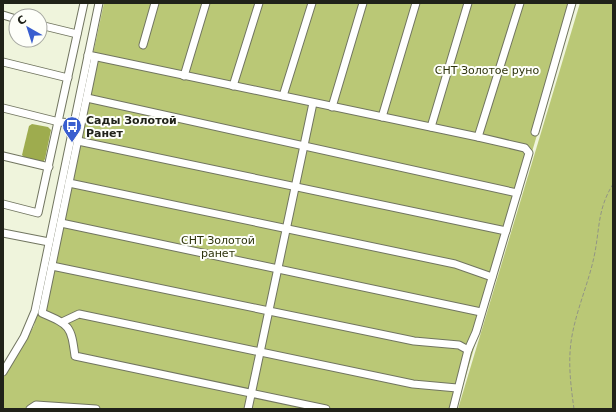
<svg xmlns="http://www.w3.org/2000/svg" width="616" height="412" viewBox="0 0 616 412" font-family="'DejaVu Sans',sans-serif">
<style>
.green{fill:#bac876}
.water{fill:#9eac4e}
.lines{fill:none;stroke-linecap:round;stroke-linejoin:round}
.minor-casing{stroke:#717560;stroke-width:9}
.path{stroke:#929584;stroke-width:1;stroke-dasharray:4 2;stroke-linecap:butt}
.minor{stroke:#fff;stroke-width:7}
.labels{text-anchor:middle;stroke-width:4;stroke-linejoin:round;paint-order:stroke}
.park-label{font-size:11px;fill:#2e340c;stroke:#fefffa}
.poi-label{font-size:11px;font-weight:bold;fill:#202219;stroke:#fefffa;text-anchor:start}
</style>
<rect width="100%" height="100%" fill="#eff4dc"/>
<g class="green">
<polygon points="104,3 576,3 456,409 3,409 3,378 34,326"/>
<polygon points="580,3 613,3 613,409 458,409"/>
</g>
<polygon class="water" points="32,124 48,127 51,130 45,159 43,162 25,158 22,155 29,126"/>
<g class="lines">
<defs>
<g id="minor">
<polyline points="3,15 16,19"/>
<polyline points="40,25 77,34"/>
<polyline points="143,45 155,3"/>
<polyline points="88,55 478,137 525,148 529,153 476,332 468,350 453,409"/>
<path d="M 95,57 L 42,313 C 70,325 71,326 75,356 L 326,409"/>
<polyline points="3,62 68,78"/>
<polyline points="184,76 206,3"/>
<polyline points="233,86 259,3"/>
<polyline points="283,96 312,3"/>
<polyline points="87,98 517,193"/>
<polyline points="332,107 363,3"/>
<polyline points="3,108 59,122 74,123"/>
<polyline points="382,117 416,3"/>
<polyline points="431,127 468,3"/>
<polyline points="535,132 572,3"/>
<polyline points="478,137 520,3"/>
<polyline points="78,141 506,231"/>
<polyline points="3,156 49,167"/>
<polyline points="69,183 455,264 492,277"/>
<polyline points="3,204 38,213 84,3"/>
<polyline points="61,223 481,312"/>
<polyline points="3,233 49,242"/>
<polyline points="52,266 414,341 459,345 468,350"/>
<polyline points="62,322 79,314 413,384 457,388"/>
<polyline points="3,372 24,337 35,311 99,3"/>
<polyline points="30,409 36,405 96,409"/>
<polyline points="248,409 313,103"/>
</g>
</defs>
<use href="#minor" class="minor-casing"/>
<path class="path" d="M 574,409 C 571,387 568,365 571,342 C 575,313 588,285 594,257 C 600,229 597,210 613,184"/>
<use href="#minor" class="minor"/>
</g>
<defs>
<symbol id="bus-pin" viewBox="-11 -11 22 30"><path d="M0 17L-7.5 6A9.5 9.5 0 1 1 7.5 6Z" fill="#395ecf" stroke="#fefffa"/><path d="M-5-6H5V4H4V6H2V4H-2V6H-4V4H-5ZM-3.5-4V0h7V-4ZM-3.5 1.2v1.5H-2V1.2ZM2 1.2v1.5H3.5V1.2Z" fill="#fff"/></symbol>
</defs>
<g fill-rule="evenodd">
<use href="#bus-pin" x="61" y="115" width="22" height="30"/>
</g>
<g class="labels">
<g class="park-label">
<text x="487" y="74">СНТ Золотое руно</text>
<text x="218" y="244">СНТ Золотой<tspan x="218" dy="13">ранет</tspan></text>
</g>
<g class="poi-label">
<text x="86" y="124">Сады Золотой<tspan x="86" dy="13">Ранет</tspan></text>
</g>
</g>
<rect width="616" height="412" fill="none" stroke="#202219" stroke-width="8"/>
<g transform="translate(28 28) rotate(321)"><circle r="19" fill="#fefffa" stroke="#a5a7a0"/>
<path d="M0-3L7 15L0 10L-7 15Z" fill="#395ecf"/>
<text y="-6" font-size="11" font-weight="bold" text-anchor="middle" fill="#202219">С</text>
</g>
</svg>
